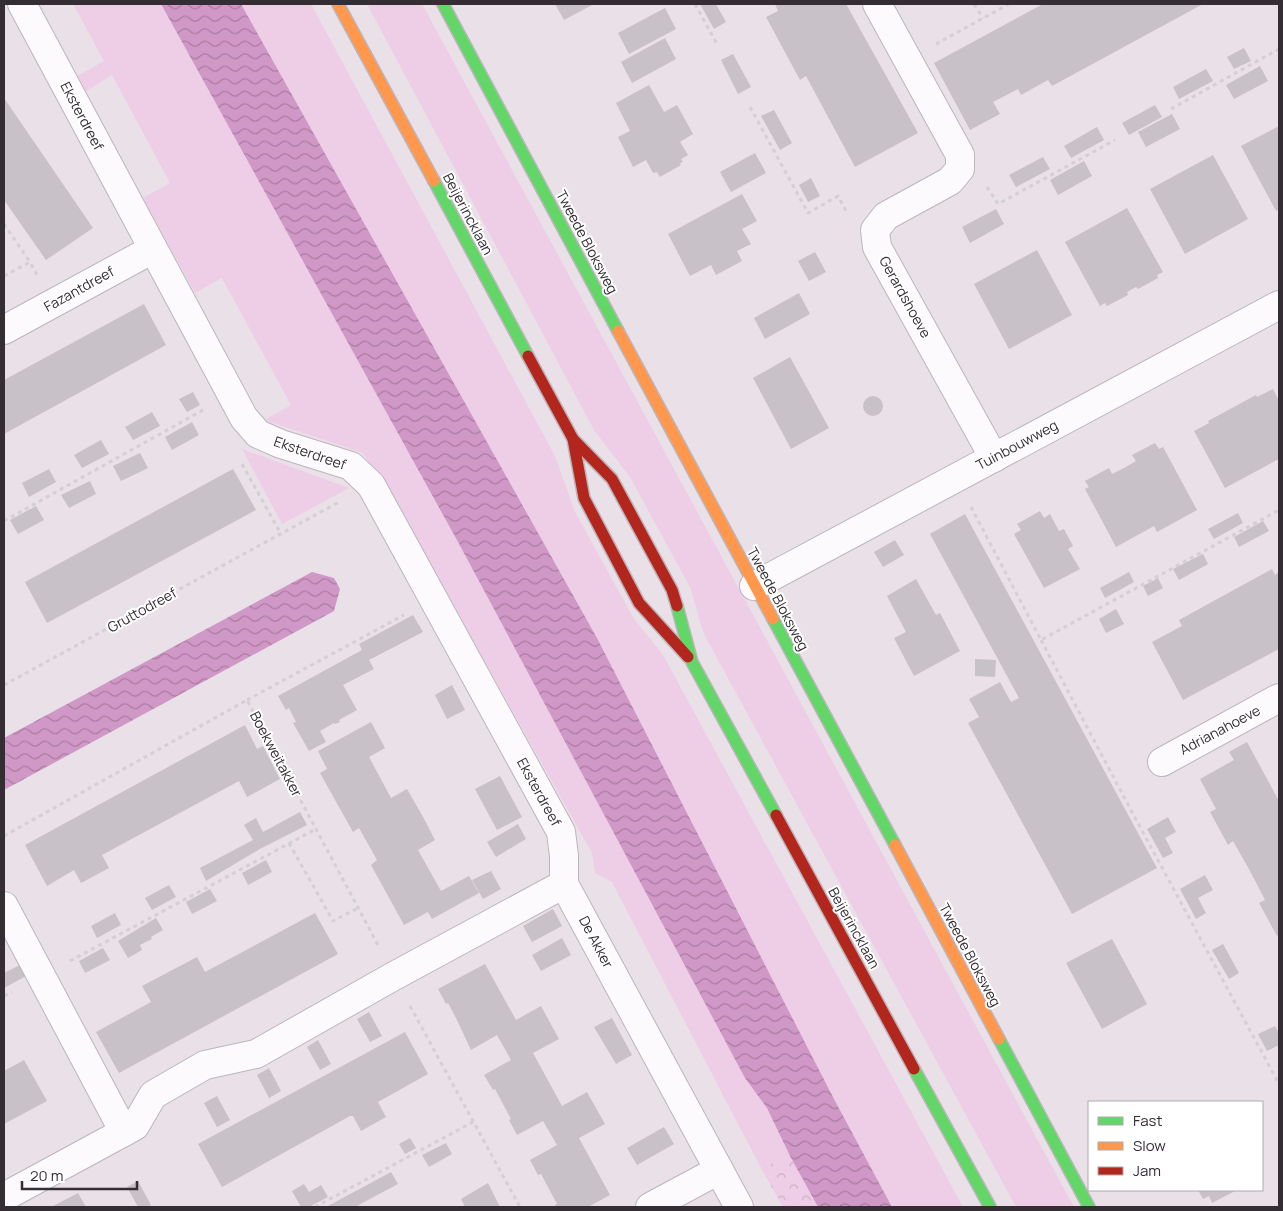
<svg xmlns="http://www.w3.org/2000/svg" width="1283" height="1211" viewBox="0 0 1283 1211" font-family="Manrope,sans-serif">
<style>
.green{fill:#eecde7}
.forest{fill:url(#forest-crowns)}
.water{fill:url(#water-waves)}
.building{fill:#c8c1c7}
.lines{fill:none;stroke-linecap:round;stroke-linejoin:round}
.street-casing{stroke:#bcb5bb;stroke-width:30}
.fast-casing{stroke:#bcb5bb;stroke-width:14}
.slow-casing{stroke:#bcb5bb;stroke-width:14}
.jam-casing{stroke:#bcb5bb;stroke-width:14}
.path{stroke:#d2d0d2;stroke-width:3;stroke-dasharray:4 4;stroke-linecap:butt}
.street{stroke:#fcfafc;stroke-width:28}
.fast{stroke:#63d668;stroke-width:11}
.slow{stroke:#ff974d;stroke-width:11}
.jam{stroke:#b3261e;stroke-width:11}
.labels{text-anchor:middle;stroke-width:4;stroke-linejoin:round;paint-order:stroke}
.street-label{font-size:14px;fill:#342d33;stroke:#fff}
</style>
<defs>
<pattern id="forest-crowns" width="20" height="18" patternUnits="userSpaceOnUse" patternTransform="scale(1.25)"><rect width="20" height="18" fill="#eecde7"/><path d="M2 6a3 3 0 1 1 6 0M12 15a3 3 0 1 1 6 0" fill="none" stroke="#cdb0c7"/></pattern>
<pattern id="water-waves" width="16" height="10" patternUnits="userSpaceOnUse" patternTransform="scale(1.25)"><rect width="16" height="10" fill="#d098c6"/><path d="M0 5q4-4 8 0t8 0" fill="none" stroke="#aa7ca1"/></pattern>
</defs>
<rect width="100%" height="100%" fill="#eae0e8"/>
<g class="green">
<polygon points="73,4 161,4 458,542 745,1078 767,1108 790,1156 761,1168 612,882 595,873 592,853 424,553 363,453 267,421 266,419 291,405 222,278 195,293 143,198 170,183 112,75 86,91 77,76 104,61"/>
<polygon points="241,4 311,4 555,456 575,512 634,619 663,655 963,1207 892,1207 834,1099 597,638"/>
<polygon points="367,4 422,4 1074,1207 1016,1207 705,636 699,619 691,589 630,477 594,430"/>
<polygon points="242,449 349,488 282,524"/>
</g>
<polygon class="forest" points="790,1156 818,1207 783,1207 761,1168"/>
<g class="water">
<polygon points="161,4 241,4 597,638 834,1099 892,1207 818,1207 790,1156 767,1108 745,1078 458,542"/>
<polygon points="312,572 334,578 340,589 334,611 4,790 4,738"/>
</g>
<g class="building">
<polygon points="555,4 594,4 564,20"/>
<polygon points="700,4 716,4 726,22 714,29"/>
<polygon points="775,4 846,4 918,133 855,167 806,76 800,80 766,17 778,11"/>
<polygon points="1043,4 1203,4 1052,86 1048,80 1021,95 1018,89 993,102 1000,114 970,130 934,63"/>
<polygon points="665,8 676,29 629,54 618,33"/>
<polygon points="665,38 676,59 632,83 621,62"/>
<polygon points="1244,48 1251,61 1234,69 1227,57"/>
<polygon points="733,54 751,87 738,94 721,60"/>
<polygon points="1260,66 1268,81 1234,99 1226,85"/>
<polygon points="1206,69 1213,81 1179,99 1173,87"/>
<polygon points="649,85 664,112 677,105 693,134 680,142 688,155 681,159 683,162 680,163 681,165 660,177 657,172 653,173 646,160 633,167 618,137 630,131 616,103"/>
<polygon points="4,98 93,228 46,260 4,200"/>
<polygon points="1155,105 1162,117 1129,135 1122,123"/>
<polygon points="774,110 792,143 780,150 761,116"/>
<polygon points="1172,114 1180,129 1146,147 1138,132"/>
<polygon points="1279,126 1279,209 1276,211 1241,146"/>
<polygon points="1097,127 1104,140 1071,158 1064,146"/>
<polygon points="755,153 766,173 731,192 720,172"/>
<polygon points="1213,155 1248,219 1185,254 1150,189"/>
<polygon points="1043,157 1050,169 1016,187 1009,175"/>
<polygon points="1084,161 1092,176 1058,195 1050,180"/>
<polygon points="811,178 820,196 808,202 799,185"/>
<polygon points="742,194 757,221 742,229 751,244 737,251 742,261 716,275 711,265 690,276 668,234"/>
<polygon points="1127,208 1163,272 1157,275 1158,278 1138,289 1136,287 1127,292 1128,295 1107,306 1105,303 1100,306 1065,242"/>
<polygon points="996,209 1004,224 970,243 962,227"/>
<polygon points="1037,250 1072,315 1009,349 974,284"/>
<polygon points="815,252 826,272 809,281 798,261"/>
<polygon points="799,293 810,314 765,339 754,318"/>
<polygon points="144,304 166,345 4,434 4,380"/>
<polygon points="790,357 829,428 791,449 753,378"/>
<polygon points="1273,389 1279,401 1279,459 1225,488 1194,431 1209,423 1208,421 1256,395 1257,397"/>
<polygon points="193,392 200,405 187,412 179,399"/>
<circle cx="873" cy="406" r="10"/>
<polygon points="152,412 160,426 133,440 125,427"/>
<polygon points="192,422 199,435 172,450 165,437"/>
<polygon points="101,440 109,454 82,468 74,455"/>
<polygon points="1155,443 1159,449 1163,447 1197,510 1157,532 1154,526 1116,547 1085,489 1089,487 1085,481 1109,468 1112,474 1124,468 1136,461 1132,455"/>
<polygon points="140,453 148,468 121,481 113,466"/>
<polygon points="49,469 56,482 29,497 22,483"/>
<polygon points="233,469 256,510 47,623 25,582"/>
<polygon points="90,481 96,494 69,508 61,495"/>
<polygon points="36,506 44,520 18,534 10,520"/>
<polygon points="1040,511 1044,518 1050,514 1059,531 1064,529 1073,546 1068,549 1080,569 1044,588 1014,534 1021,530 1017,524"/>
<polygon points="1238,513 1243,523 1214,539 1208,529"/>
<polygon points="965,514 1157,868 1072,914 968,723 979,717 969,699 1000,682 1011,702 1019,698 930,534"/>
<polygon points="1263,521 1269,531 1239,547 1234,537"/>
<polygon points="895,540 904,555 883,567 874,552"/>
<polygon points="1203,554 1208,564 1179,580 1173,569"/>
<polygon points="1272,569 1275,575 1279,572 1279,649 1183,700 1152,642 1182,626 1179,620"/>
<polygon points="1129,572 1134,582 1105,598 1100,588"/>
<polygon points="1158,578 1163,588 1148,596 1143,586"/>
<polygon points="916,579 936,615 940,613 960,651 914,676 894,638 906,632 887,596"/>
<polygon points="1116,609 1124,624 1106,633 1099,619"/>
<polygon points="413,615 423,632 369,660 374,669 343,685 357,710 339,720 340,722 335,724 334,723 320,731 326,742 309,751 293,723 296,722 289,708 286,710 278,696 362,650 359,644"/>
<polygon points="975,659 996,660 995,677 975,676"/>
<polygon points="452,685 465,710 447,719 435,695"/>
<polygon points="371,722 385,748 369,757 391,798 407,789 422,815 435,840 418,850 441,891 469,876 479,893 432,919 428,912 404,925 371,865 377,860 359,828 353,832 320,773 327,769 318,751"/>
<polygon points="245,725 257,749 263,746 280,779 247,797 239,781 102,855 109,868 81,883 74,870 47,886 25,845"/>
<polygon points="1247,742 1279,801 1279,934 1277,936 1259,903 1265,900 1250,871 1233,841 1228,845 1210,812 1216,809 1200,779 1234,760 1229,752"/>
<polygon points="500,776 522,817 497,830 475,789"/>
<polygon points="300,812 307,825 258,850 206,881 200,868 253,840 244,825 256,818 263,832"/>
<polygon points="1168,817 1176,832 1165,838 1173,853 1163,858 1147,829"/>
<polygon points="518,824 526,839 496,857 487,842"/>
<polygon points="266,860 272,872 248,885 242,873"/>
<polygon points="491,871 501,889 483,899 472,880"/>
<polygon points="1205,875 1213,890 1198,898 1206,913 1196,919 1180,889"/>
<polygon points="169,885 176,897 152,910 145,898"/>
<polygon points="210,889 217,901 192,914 186,902"/>
<polygon points="553,909 562,926 532,942 523,926"/>
<polygon points="115,913 121,925 97,938 91,926"/>
<polygon points="315,913 338,954 119,1073 96,1032 151,1002 142,986 197,957 205,972"/>
<polygon points="156,918 163,930 151,937 152,939 140,945 142,950 128,958 118,941"/>
<polygon points="562,938 571,955 541,971 532,955"/>
<polygon points="1112,939 1147,1004 1102,1029 1066,963"/>
<polygon points="1223,944 1239,973 1229,979 1212,950"/>
<polygon points="103,948 110,960 85,973 79,961"/>
<polygon points="485,964 516,1020 541,1006 559,1039 533,1053 562,1106 587,1092 605,1124 579,1138 610,1195 588,1207 556,1207 555,1205 557,1204 541,1174 538,1175 530,1160 557,1145 543,1121 517,1135 509,1120 511,1119 495,1089 493,1090 484,1075 511,1060 497,1035 471,1050 456,1018 448,1003 446,1004 438,989"/>
<polygon points="20,965 26,976 4,988 4,973"/>
<polygon points="369,1012 382,1036 370,1042 357,1019"/>
<polygon points="612,1018 632,1055 616,1064 594,1027"/>
<polygon points="1275,1026 1279,1033 1279,1045 1267,1051 1258,1034"/>
<polygon points="405,1032 428,1074 378,1102 386,1117 361,1131 353,1116 350,1116 222,1187 198,1144"/>
<polygon points="318,1040 331,1064 320,1070 307,1047"/>
<polygon points="24,1060 47,1101 4,1124 4,1071"/>
<polygon points="269,1068 281,1091 269,1098 257,1075"/>
<polygon points="217,1096 230,1120 217,1127 204,1103"/>
<polygon points="664,1127 674,1144 637,1165 627,1148"/>
<polygon points="410,1138 416,1148 405,1154 399,1144"/>
<polygon points="446,1143 452,1154 429,1167 422,1155"/>
<polygon points="391,1172 398,1184 396,1185 355,1207 326,1207"/>
<polygon points="138,1181 151,1205 147,1207 138,1207 127,1187"/>
<polygon points="488,1183 500,1207 465,1207 461,1199"/>
<polygon points="304,1184 309,1192 321,1185 328,1197 309,1207 301,1207 292,1191"/>
<polygon points="1198,1190 1237,1190 1212,1203 1209,1196 1203,1199"/>
<polygon points="78,1193 86,1207 51,1207"/>
</g>
<g class="lines">
<defs>
<g id="street">
<polyline points="22,4 244,418 258,434 281,444 351,466 371,485 561,832 564,856 564,884"/>
<polyline points="877,4 960,155 960,169 950,181 886,216 875,230 877,247 994,458"/>
<polyline points="4,330 153,249"/>
<polyline points="754,586 1279,305"/>
<polyline points="1162,762 1279,698"/>
<polyline points="4,906 124,1132"/>
<polyline points="4,1197 135,1126 153,1095 205,1065 256,1054 394,976 564,884 719,1170"/>
<polyline points="650,1207 719,1170 739,1207"/>
</g>
<g id="fast">
<polyline points="443,4 618,331"/>
<polyline points="434,181 528,356"/>
<polyline points="677,606 692,662 776,815"/>
<polyline points="773,619 895,845"/>
<polyline points="999,1039 1089,1207"/>
<polyline points="914,1069 990,1207"/>
</g>
<g id="slow">
<polyline points="338,4 434,181"/>
<polyline points="618,331 773,619"/>
<polyline points="895,845 999,1039"/>
</g>
<g id="jam">
<polyline points="528,356 573,439 612,479 672,590 677,606"/>
<polyline points="573,439 584,498 639,603 688,657"/>
<polyline points="776,815 914,1069"/>
</g>
</defs>
<use href="#street" class="street-casing"/>
<use href="#fast" class="fast-casing"/>
<use href="#slow" class="slow-casing"/>
<use href="#jam" class="jam-casing"/>
<g class="path">
<polyline points="695,4 717,44"/>
<polyline points="974,4 983,18"/>
<polyline points="936,44 1009,4"/>
<polyline points="750,107 808,213 838,196 847,213"/>
<polyline points="1171,109 1279,49"/>
<polyline points="987,187 998,204 1115,140"/>
<polyline points="4,224 30,262"/>
<polyline points="4,276 30,262 37,275"/>
<polyline points="242,464 281,534"/>
<polyline points="971,507 1041,640 1279,510"/>
<polyline points="4,521 203,410"/>
<polyline points="1041,640 1133,814 1279,1084"/>
<polyline points="4,685 339,502"/>
<polyline points="247,700 404,615"/>
<polyline points="4,836 247,700 378,945"/>
<polyline points="289,843 333,921 358,908"/>
<polyline points="70,961 316,829"/>
<polyline points="4,996 12,992"/>
<polyline points="410,1006 520,1207"/>
<polyline points="315,1207 473,1122"/>
</g>
<use href="#street" class="street"/>
<use href="#fast" class="fast"/>
<use href="#slow" class="slow"/>
<use href="#jam" class="jam"/>
</g>
<g class="labels">
<g class="street-label">
<text transform="translate(82 116) rotate(62)" y="5">Eksterdreef</text>
<text transform="translate(468 214) rotate(62)" y="5">Beijerincklaan</text>
<text transform="translate(587 242) rotate(62)" y="5">Tweede Bloksweg</text>
<text transform="translate(79 289) rotate(-29)" y="5">Fazantdreef</text>
<text transform="translate(905 297) rotate(61)" y="5">Gerardshoeve</text>
<text transform="translate(1017 445) rotate(-28)" y="5">Tuinbouwweg</text>
<text transform="translate(310 453) rotate(19)" y="5">Eksterdreef</text>
<text transform="translate(778 599) rotate(62)" y="5">Tweede Bloksweg</text>
<text transform="translate(142 610) rotate(-29)" y="5">Gruttodreef</text>
<text transform="translate(1220 730) rotate(-28)" y="5">Adrianahoeve</text>
<text transform="translate(276 754) rotate(62)" y="5">Boekweitakker</text>
<text transform="translate(539 792) rotate(61)" y="5">Eksterdreef</text>
<text transform="translate(854 928) rotate(61)" y="5">Beijerincklaan</text>
<text transform="translate(596 942) rotate(62)" y="5">De Akker</text>
<text transform="translate(970 955) rotate(62)" y="5">Tweede Bloksweg</text>
</g>
</g>
<rect width="1283" height="1211" fill="none" stroke="#342d33" stroke-width="10"/>
<rect x="1088" y="1101" width="175" height="90" fill="#ffffff" stroke="#aeabad"/>
<rect x="1098" y="1117" width="25" height="8" fill="#63d668" stroke="#aeabad"/>
<text x="1133" y="1126" font-size="15" fill="#342d33">Fast</text>
<rect x="1098" y="1142" width="25" height="8" fill="#ff974d" stroke="#aeabad"/>
<text x="1133" y="1151" font-size="15" fill="#342d33">Slow</text>
<rect x="1098" y="1167" width="25" height="8" fill="#b3261e" stroke="#aeabad"/>
<text x="1133" y="1176" font-size="15" fill="#342d33">Jam</text>
<path d="M22 1181v8h115v-8" fill="none" stroke="#342d33" stroke-width="2.5"/>
<text x="30" y="1181" font-size="15" fill="#342d33" stroke="#ffffff" stroke-width="4" paint-order="stroke">20 m</text>
</svg>
